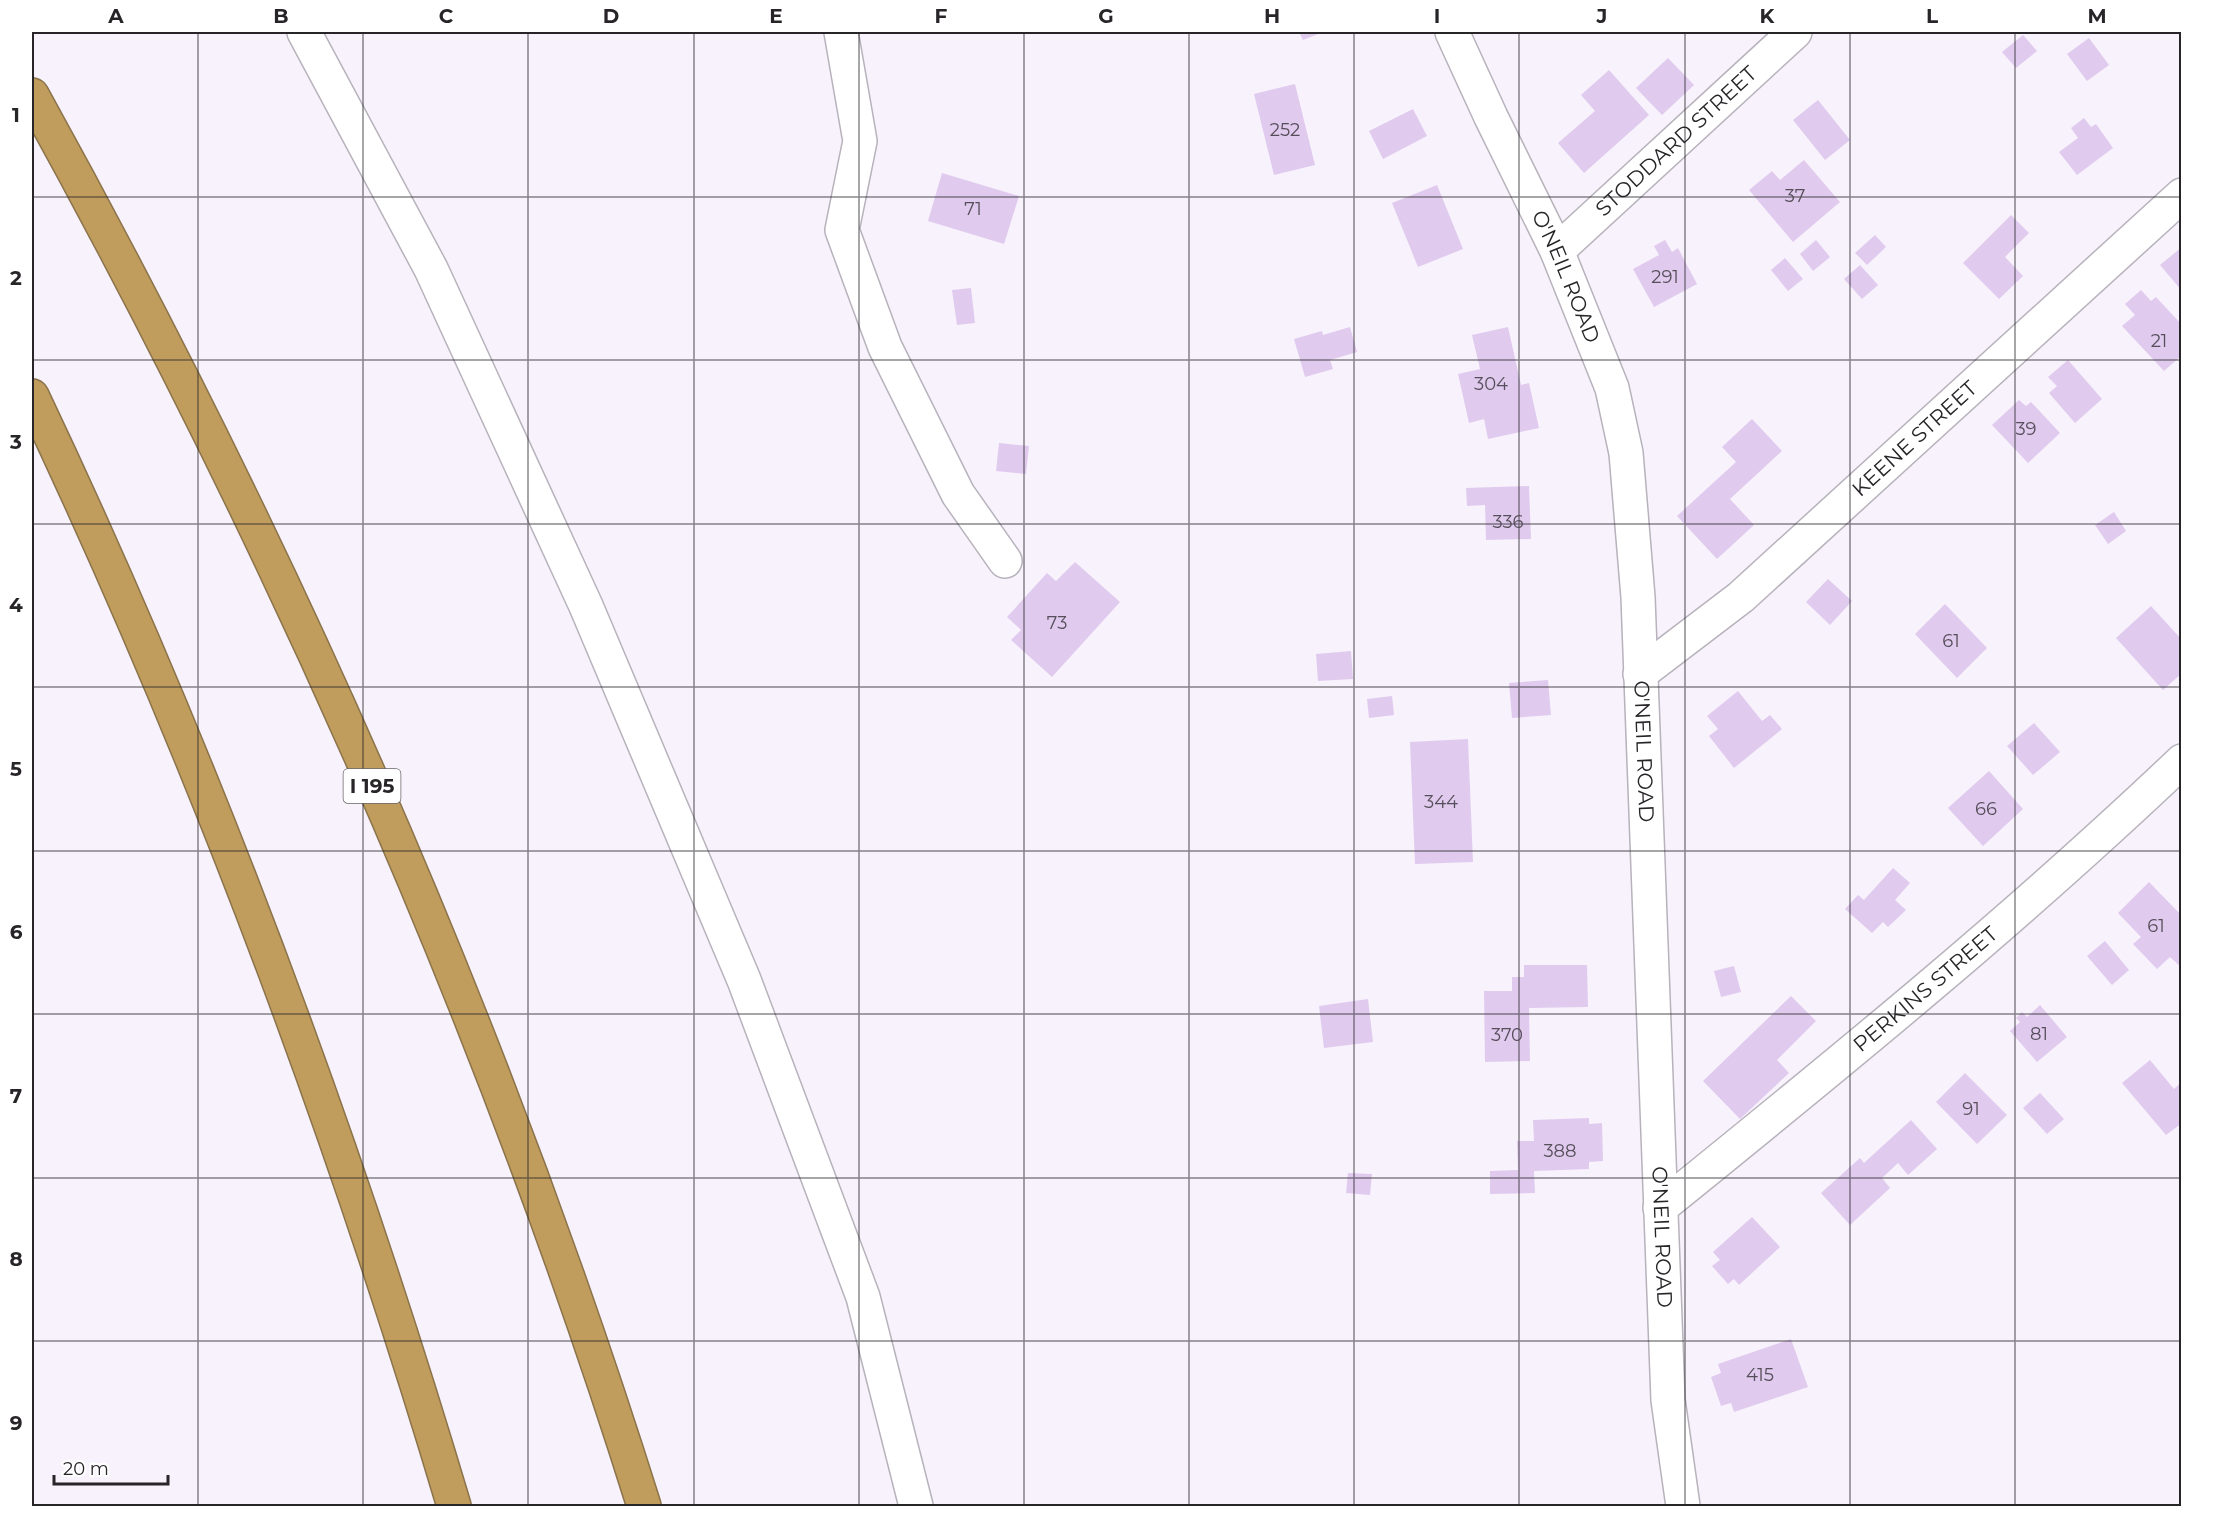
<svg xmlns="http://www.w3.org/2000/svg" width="2213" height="1538" viewBox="0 0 2213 1538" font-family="Montserrat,sans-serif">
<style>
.building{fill:#e0cbef}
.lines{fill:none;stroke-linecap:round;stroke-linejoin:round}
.minor-casing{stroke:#b7b2bb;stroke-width:36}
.highway-casing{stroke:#8b734b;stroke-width:36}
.minor{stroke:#fff;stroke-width:33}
.highway{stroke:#c09d5d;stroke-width:33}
.grid{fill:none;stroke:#282529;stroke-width:1.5;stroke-opacity:0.55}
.labels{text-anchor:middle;stroke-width:4.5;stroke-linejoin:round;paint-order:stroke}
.number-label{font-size:18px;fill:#564e5a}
.shield{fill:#fff;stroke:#686669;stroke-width:1.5}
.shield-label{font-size:20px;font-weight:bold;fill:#282529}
.street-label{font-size:21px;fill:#282529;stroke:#fff}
.neatline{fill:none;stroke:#282529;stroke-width:2}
.grid-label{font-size:20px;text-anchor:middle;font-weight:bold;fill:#282529}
</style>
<rect width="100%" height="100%" fill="#f8f2fc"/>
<g class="building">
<polygon points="1299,32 1323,32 1303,40"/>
<polygon points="2023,35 2037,51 2016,68 2002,52"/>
<polygon points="2089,38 2109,65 2087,81 2067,54"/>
<polygon points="1668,58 1694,85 1662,115 1636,88"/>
<polygon points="1609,70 1649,115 1584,173 1558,143 1595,111 1581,95"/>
<polygon points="1295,84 1315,165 1274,175 1254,94"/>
<polygon points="1818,100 1850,140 1825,160 1793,120"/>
<polygon points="1413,109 1427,136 1383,159 1369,131"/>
<polygon points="2084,118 2091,127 2096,124 2113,148 2077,175 2059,152 2078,138 2071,128"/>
<polygon points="1804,160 1840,202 1793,242 1749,190 1772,171 1780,180"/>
<polygon points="942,173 1019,196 1004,244 928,221"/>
<polygon points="1437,185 1463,249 1418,267 1392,203"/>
<polygon points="2011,215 2029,233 2005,257 2023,276 1999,299 1963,263"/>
<polygon points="1875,235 1886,247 1867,265 1855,253"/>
<polygon points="1665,240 1672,252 1678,248 1697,284 1654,307 1633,269 1659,255 1654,246"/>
<polygon points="1816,240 1830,257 1813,271 1800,254"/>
<polygon points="2182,247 2182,291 2160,265"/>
<polygon points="1785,258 1803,279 1788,291 1771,270"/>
<polygon points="1860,265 1878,285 1862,299 1844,279"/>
<polygon points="971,288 975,323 957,325 952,290"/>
<polygon points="2141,290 2151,301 2156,297 2182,325 2182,355 2164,371 2122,326 2135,315 2125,304"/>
<polygon points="1350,327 1357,352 1330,360 1333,369 1305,377 1294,339 1322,331 1323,335"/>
<polygon points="1508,327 1521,385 1529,383 1539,428 1488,439 1484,419 1469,423 1458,374 1480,369 1472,335"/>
<polygon points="2068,360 2102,399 2075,423 2049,393 2057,386 2048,377"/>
<polygon points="2019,400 2026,406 2031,402 2060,433 2028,463 1992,425"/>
<polygon points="1752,419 1782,451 1730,499 1754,525 1717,559 1677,516 1736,462 1722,447"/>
<polygon points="999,443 1029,446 1026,474 996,471"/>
<polygon points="1529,486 1531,539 1486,540 1485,505 1467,506 1466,488"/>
<polygon points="2114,512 2126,531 2108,544 2095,525"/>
<polygon points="1075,562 1120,602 1052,677 1011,640 1021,630 1007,617 1047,573 1056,581"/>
<polygon points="1828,579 1852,601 1830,625 1806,602"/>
<polygon points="1945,604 1987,648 1957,678 1915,634"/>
<polygon points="2151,606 2182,640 2182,673 2163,690 2116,638"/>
<polygon points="1351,651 1353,679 1318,681 1316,654"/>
<polygon points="1548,680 1551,715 1512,718 1509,683"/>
<polygon points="1738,691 1762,721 1770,715 1782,729 1734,768 1709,736 1718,729 1707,716"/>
<polygon points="1392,696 1394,715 1369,718 1367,699"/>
<polygon points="2034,723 2060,752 2033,775 2007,746"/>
<polygon points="1468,739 1473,862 1415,864 1410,742"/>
<polygon points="1989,771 2023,809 1983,846 1948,808"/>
<polygon points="1893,868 1910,883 1895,900 1906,910 1888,927 1883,922 1872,933 1845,909 1858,895 1864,900"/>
<polygon points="2149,882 2182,916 2182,968 2170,957 2157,969 2133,944 2141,937 2118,913"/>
<polygon points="2105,941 2129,970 2112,985 2087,956"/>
<polygon points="1524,965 1587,965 1588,1007 1529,1008 1530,1061 1485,1062 1484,991 1512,991 1512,977 1524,977"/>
<polygon points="1734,966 1741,992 1721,997 1714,971"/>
<polygon points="1791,996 1816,1021 1777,1060 1789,1073 1740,1119 1703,1081"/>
<polygon points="1368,999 1373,1042 1324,1048 1319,1006"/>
<polygon points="2040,1005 2067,1037 2037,1062 2010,1031 2020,1022 2016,1018 2022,1012 2027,1017"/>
<polygon points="2150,1060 2174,1089 2182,1082 2182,1123 2166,1135 2122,1083"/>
<polygon points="1965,1073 2007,1115 1977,1144 1936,1102"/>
<polygon points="2040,1093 2064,1119 2047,1134 2023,1108"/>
<polygon points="1589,1118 1589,1124 1602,1123 1603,1161 1589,1162 1589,1169 1534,1171 1535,1193 1490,1194 1490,1171 1518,1170 1517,1141 1534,1141 1533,1120"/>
<polygon points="1911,1120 1937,1149 1908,1175 1898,1163 1882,1178 1890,1188 1850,1225 1821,1193 1860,1158 1864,1163"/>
<polygon points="1348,1173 1372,1174 1370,1195 1346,1193"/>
<polygon points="1752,1217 1780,1247 1739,1285 1734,1279 1728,1284 1712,1266 1720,1260 1713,1252"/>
<polygon points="1791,1339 1808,1387 1734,1412 1731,1403 1721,1406 1711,1377 1721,1373 1718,1364"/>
</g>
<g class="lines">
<defs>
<g id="minor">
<polyline points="304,32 431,269 586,606 744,980 863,1297 916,1506"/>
<polyline points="841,32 860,141 842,230 885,347 958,494 1005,561"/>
<path id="s1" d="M 1452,32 L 1491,117 L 1557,251 L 1612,388 L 1626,453 L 1638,597 L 1668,1400 L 1683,1506"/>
<path id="s2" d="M 1557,251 L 1795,32"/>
<path id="s3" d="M 1640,674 L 1741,597 L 2182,195"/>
<path id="s4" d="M 1660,1208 C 1838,1064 2016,919 2182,761"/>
</g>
<g id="highway">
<path d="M 32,95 C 280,543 491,1018 644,1506"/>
<path d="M 32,396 C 202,754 341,1127 454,1506"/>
</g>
</defs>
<use href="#minor" class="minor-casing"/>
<use href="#highway" class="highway-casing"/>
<use href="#minor" class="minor"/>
<use href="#highway" class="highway"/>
</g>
<path class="grid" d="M 198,32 L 198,1506M 363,32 L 363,1506M 528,32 L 528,1506M 694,32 L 694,1506M 859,32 L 859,1506M 1024,32 L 1024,1506M 1189,32 L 1189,1506M 1354,32 L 1354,1506M 1519,32 L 1519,1506M 1685,32 L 1685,1506M 1850,32 L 1850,1506M 2015,32 L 2015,1506M 32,197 L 2182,197M 32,360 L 2182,360M 32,524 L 2182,524M 32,687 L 2182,687M 32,851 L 2182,851M 32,1014 L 2182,1014M 32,1178 L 2182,1178M 32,1341 L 2182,1341"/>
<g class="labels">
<g class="number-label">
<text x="1285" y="136">252</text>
<text x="1795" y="202">37</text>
<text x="973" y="215">71</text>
<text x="1665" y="283">291</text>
<text x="2159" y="347">21</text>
<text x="1491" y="390">304</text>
<text x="2026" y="435">39</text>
<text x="1508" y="528">336</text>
<text x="1057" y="629">73</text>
<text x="1951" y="647">61</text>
<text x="1441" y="808">344</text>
<text x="1986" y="815">66</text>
<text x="2156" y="932">61</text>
<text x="2039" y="1040">81</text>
<text x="1507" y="1041">370</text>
<text x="1971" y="1115">91</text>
<text x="1560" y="1157">388</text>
<text x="1760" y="1381">415</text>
</g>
<rect class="shield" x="343.5" y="769" width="57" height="34" rx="4.5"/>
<g class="shield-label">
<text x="372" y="793">I 195</text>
</g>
<g class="street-label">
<text dy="7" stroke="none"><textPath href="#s2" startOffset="162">STODDARD STREET</textPath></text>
<text dy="7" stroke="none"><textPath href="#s1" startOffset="270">O'NEIL ROAD</textPath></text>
<text dy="7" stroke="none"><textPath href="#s3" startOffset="362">KEENE STREET</textPath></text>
<text dy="7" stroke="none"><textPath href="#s1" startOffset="756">O'NEIL ROAD</textPath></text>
<text dy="7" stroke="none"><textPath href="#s4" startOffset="344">PERKINS STREET</textPath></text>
<text dy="7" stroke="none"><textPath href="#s1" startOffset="1242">O'NEIL ROAD</textPath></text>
</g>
</g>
<rect width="2213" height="1538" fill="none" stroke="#ffffff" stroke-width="66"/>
<path d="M54 1475v9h114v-9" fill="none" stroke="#282529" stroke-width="3"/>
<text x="63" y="1475" font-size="18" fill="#282529" stroke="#ffffff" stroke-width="4.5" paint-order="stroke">20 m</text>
<rect x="33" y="33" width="2147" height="1472" class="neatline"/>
<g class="grid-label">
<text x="116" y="23">A</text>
<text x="281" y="23">B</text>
<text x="446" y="23">C</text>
<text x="611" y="23">D</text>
<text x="776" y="23">E</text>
<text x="941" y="23">F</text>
<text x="1106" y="23">G</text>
<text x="1272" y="23">H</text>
<text x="1437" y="23">I</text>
<text x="1602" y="23">J</text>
<text x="1767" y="23">K</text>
<text x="1932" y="23">L</text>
<text x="2097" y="23">M</text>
<text x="16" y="122">1</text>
<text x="16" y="285">2</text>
<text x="16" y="449">3</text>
<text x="16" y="612">4</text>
<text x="16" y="776">5</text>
<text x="16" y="939">6</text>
<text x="16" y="1103">7</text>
<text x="16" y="1266">8</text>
<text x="16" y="1430">9</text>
</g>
</svg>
